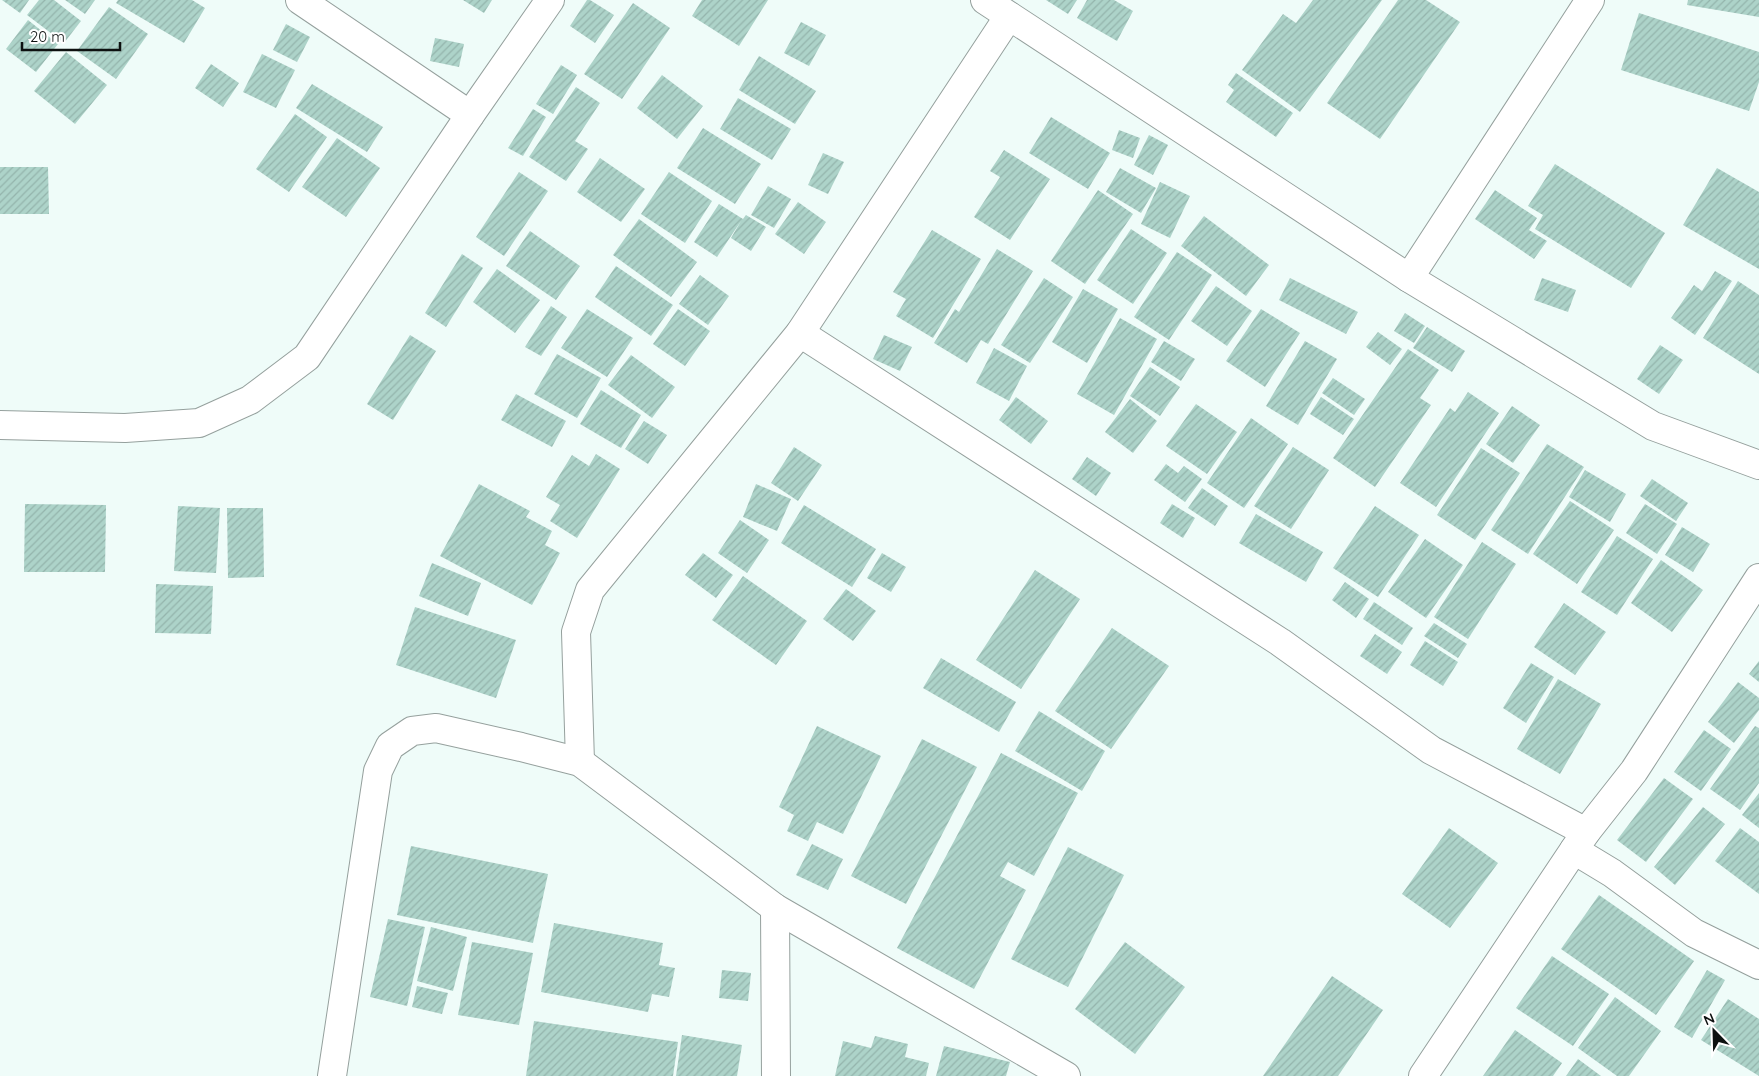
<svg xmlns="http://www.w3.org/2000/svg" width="1759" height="1076" viewBox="0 0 1759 1076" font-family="Quicksand,sans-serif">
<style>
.building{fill:url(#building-hatch)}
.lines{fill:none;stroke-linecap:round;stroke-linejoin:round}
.minor-casing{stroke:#95a09d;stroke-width:30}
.minor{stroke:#fff;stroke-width:28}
</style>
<defs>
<pattern id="building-hatch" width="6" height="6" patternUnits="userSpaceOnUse" patternTransform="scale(1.25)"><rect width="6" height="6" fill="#add3c9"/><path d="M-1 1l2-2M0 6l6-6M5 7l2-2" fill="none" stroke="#94b4ac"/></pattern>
</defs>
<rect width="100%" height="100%" fill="#effcf9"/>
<g class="building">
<polygon points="2,0 29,0 20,13"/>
<polygon points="39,0 54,0 81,21 64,43 27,15"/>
<polygon points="65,0 95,0 85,14"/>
<polygon points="118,0 192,0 205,8 184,43 116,3"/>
<polygon points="463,0 492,0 484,13"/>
<polygon points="587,0 590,0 614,15 595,43 570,26"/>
<polygon points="702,0 768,0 739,46 692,16"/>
<polygon points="1046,0 1077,0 1068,14"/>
<polygon points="1087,0 1114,0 1133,11 1117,41 1077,18"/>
<polygon points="1313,0 1382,0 1300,112 1242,70 1283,14 1296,23"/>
<polygon points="1398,0 1426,0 1460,22 1380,139 1327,103"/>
<polygon points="1688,0 1759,0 1759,17 1687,5"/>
<polygon points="633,3 670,28 622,99 584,74"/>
<polygon points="109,7 148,34 116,79 77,51"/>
<polygon points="1639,13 1759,52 1759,82 1749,111 1621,70"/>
<polygon points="28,20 58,44 36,72 6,49"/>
<polygon points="801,22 826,35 809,66 784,53"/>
<polygon points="286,24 310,37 297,62 273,50"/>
<polygon points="435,38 464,44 459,67 430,61"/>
<polygon points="66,52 107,85 75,124 34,91"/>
<polygon points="262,54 295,70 276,108 243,92"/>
<polygon points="759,56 816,91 795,124 739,90"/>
<polygon points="211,64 239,83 223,107 195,88"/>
<polygon points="561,65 577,75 553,114 536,104"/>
<polygon points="1236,73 1293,113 1276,137 1226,102 1234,90 1228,85"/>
<polygon points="662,75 703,106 677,139 637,108"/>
<polygon points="312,84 383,127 367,152 296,108"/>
<polygon points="576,87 600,103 575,141 588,149 566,181 529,157"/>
<polygon points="738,98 791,129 772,160 720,129"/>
<polygon points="533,109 546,117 523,156 508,148"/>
<polygon points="295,114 327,137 289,192 256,169"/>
<polygon points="1051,117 1110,153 1088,189 1029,153"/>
<polygon points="703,128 761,164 735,204 677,168"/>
<polygon points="1119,130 1140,138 1133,158 1112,150"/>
<polygon points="1149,135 1168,145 1153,175 1134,165"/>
<polygon points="337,138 380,168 346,217 302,187"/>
<polygon points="1004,150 1050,179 1010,240 974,217 1000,177 990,171"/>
<polygon points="823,153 844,162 828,194 808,185"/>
<polygon points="600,158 645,189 621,222 577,192"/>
<polygon points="1555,164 1665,233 1631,288 1535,229 1543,215 1528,206"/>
<polygon points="0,167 48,167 49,214 0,214"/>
<polygon points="1120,168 1156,188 1141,213 1106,192"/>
<polygon points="1717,168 1759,192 1759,269 1683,225"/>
<polygon points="519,172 548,191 504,256 476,237"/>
<polygon points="669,172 712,201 685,243 641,214"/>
<polygon points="1160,182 1190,196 1170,238 1141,224"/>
<polygon points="768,186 791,199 774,228 751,215"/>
<polygon points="1098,190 1133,214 1085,284 1051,261"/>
<polygon points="1495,190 1537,218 1529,230 1547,241 1534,259 1475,219"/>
<polygon points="798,202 826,222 804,254 775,234"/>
<polygon points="719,204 743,219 746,215 766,227 751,251 731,238 741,221 717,257 694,242"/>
<polygon points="1204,216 1269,265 1246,296 1181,246"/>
<polygon points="639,219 697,262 671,297 613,255"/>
<polygon points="1131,229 1167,253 1133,304 1097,280"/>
<polygon points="932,230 981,259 933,338 896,316 906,299 893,292"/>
<polygon points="530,231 580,266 556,300 506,266"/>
<polygon points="997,249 1033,271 988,344 981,340 967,363 934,343 955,309 959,312"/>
<polygon points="1177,252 1212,275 1169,340 1134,317"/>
<polygon points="462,254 483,268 446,327 425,313"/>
<polygon points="616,266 673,305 651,336 595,297"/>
<polygon points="497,269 540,300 515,333 473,302"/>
<polygon points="1715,271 1732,281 1695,335 1671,318 1694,285 1702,291"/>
<polygon points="700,275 729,296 708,325 679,304"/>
<polygon points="1044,278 1073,297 1030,363 1001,345"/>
<polygon points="1290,278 1358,312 1346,334 1279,300"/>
<polygon points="1542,278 1576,290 1568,312 1534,300"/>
<polygon points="1738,281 1759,295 1759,374 1703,338"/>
<polygon points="1216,286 1252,311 1227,346 1191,321"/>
<polygon points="1083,289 1118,309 1087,363 1052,342"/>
<polygon points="551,306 567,317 541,356 525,347"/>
<polygon points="587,309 633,338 607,377 561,348"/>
<polygon points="678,309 710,331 685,366 653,344"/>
<polygon points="1261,309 1300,333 1265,387 1226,361"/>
<polygon points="1405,313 1425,326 1414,343 1394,331"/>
<polygon points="1120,318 1157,339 1114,415 1077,394"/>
<polygon points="1427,327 1465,351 1452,372 1413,348"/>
<polygon points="1378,332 1402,349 1390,365 1366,347"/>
<polygon points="410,335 436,351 393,420 367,404"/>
<polygon points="884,335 912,347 900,371 873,359"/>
<polygon points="1164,341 1195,359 1181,381 1151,362"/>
<polygon points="1305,341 1337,359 1298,425 1266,406"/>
<polygon points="1660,345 1683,360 1659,394 1637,379"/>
<polygon points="994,348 1027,366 1009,401 976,383"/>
<polygon points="1408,349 1439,370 1420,398 1431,405 1375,487 1333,458"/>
<polygon points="557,354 601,378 577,418 534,394"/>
<polygon points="631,355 675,387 652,418 608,385"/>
<polygon points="1150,367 1180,387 1160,416 1130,396"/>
<polygon points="1333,378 1365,399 1354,415 1322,393"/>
<polygon points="601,390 641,415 621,448 580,424"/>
<polygon points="1468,392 1499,413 1436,507 1400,483 1450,408 1455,412"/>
<polygon points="516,394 566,421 552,447 501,420"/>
<polygon points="1016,397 1048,421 1031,444 999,420"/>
<polygon points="1321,397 1354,419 1343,435 1310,414"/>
<polygon points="1130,399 1157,421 1133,453 1105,432"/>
<polygon points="1196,404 1237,432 1207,474 1166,446"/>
<polygon points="1512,406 1540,425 1513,463 1486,444"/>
<polygon points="1251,418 1288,444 1244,508 1207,483"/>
<polygon points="644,421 667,435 648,464 625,449"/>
<polygon points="1547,444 1584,467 1528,554 1491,530"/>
<polygon points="794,447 822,465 798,501 771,483"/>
<polygon points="1293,447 1329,470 1291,529 1254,506"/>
<polygon points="1481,448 1520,473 1475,540 1437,515"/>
<polygon points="596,454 620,469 577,538 550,521 560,505 546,497 572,455 589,466"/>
<polygon points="1087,457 1111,473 1096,496 1072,479"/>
<polygon points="1166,464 1178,473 1184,466 1202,479 1185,502 1154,480"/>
<polygon points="1585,470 1626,494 1610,522 1569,497"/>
<polygon points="1652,479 1688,503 1676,521 1640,496"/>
<polygon points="479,484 530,511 526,517 552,531 545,545 560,553 532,605 440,556"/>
<polygon points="756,484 791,499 777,531 743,517"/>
<polygon points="1202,488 1228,506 1215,526 1188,508"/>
<polygon points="1570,501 1614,530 1577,584 1533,554"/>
<polygon points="25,504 106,505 105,572 24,572"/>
<polygon points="1172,504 1195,518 1183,538 1160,523"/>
<polygon points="1645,504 1677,524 1657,554 1626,533"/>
<polygon points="804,505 876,549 852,587 781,543"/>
<polygon points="178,506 220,508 216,573 174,571"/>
<polygon points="1375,506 1419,535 1378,597 1333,568"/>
<polygon points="227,508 263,508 264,577 228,578"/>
<polygon points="1256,514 1323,552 1306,582 1239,543"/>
<polygon points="740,520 769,540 747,573 718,553"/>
<polygon points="1682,527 1710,544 1693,572 1665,555"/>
<polygon points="1617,536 1653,559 1617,615 1581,592"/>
<polygon points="1425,539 1463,565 1426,618 1388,592"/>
<polygon points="1482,542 1516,564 1468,639 1434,617"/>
<polygon points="703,553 733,575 716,598 685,575"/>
<polygon points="882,553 906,567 891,592 867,578"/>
<polygon points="1661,560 1703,590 1672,632 1631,603"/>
<polygon points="432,563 481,583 468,616 419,596"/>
<polygon points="1035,570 1080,599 1021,689 976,660"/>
<polygon points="743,576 807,621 776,665 712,620"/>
<polygon points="1345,582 1369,599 1356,618 1332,600"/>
<polygon points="156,584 213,586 211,634 155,633"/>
<polygon points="846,589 876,611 853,641 823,619"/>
<polygon points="1374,602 1413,628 1402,645 1363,619"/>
<polygon points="1564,603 1606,632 1575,675 1534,647"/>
<polygon points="415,607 516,640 496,698 396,665"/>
<polygon points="1434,623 1467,644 1458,658 1424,636"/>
<polygon points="1112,628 1169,666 1111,749 1055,711"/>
<polygon points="1375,634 1402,652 1387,674 1360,656"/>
<polygon points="1425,641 1458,662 1443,686 1410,665"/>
<polygon points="941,658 1016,702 999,732 923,688"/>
<polygon points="1759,661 1759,682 1749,674"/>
<polygon points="1531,663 1554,677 1526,723 1503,708"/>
<polygon points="1558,679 1601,704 1560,774 1517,749"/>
<polygon points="1738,682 1759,698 1759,710 1734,743 1708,722"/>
<polygon points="1039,711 1105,751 1082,791 1015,751"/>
<polygon points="817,726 881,756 843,834 817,822 808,841 787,831 794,815 779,807"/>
<polygon points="1755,726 1759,728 1759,783 1740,810 1710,789"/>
<polygon points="1704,730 1731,749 1701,791 1674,772"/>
<polygon points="922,739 977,767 906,904 851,876"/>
<polygon points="1001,753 1078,793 1034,876 1008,862 1000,876 1026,890 974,989 897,948"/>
<polygon points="1664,778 1693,799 1646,862 1617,840"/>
<polygon points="1759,793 1759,828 1742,815"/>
<polygon points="1703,807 1725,824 1675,885 1654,867"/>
<polygon points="1449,828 1498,863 1450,928 1402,894"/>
<polygon points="1740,828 1759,842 1759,894 1715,861"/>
<polygon points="812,844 843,859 828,890 796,875"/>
<polygon points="411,846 548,874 533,943 397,915"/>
<polygon points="1068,847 1124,875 1068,987 1011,959"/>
<polygon points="1599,895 1694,961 1656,1015 1561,949"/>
<polygon points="388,919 425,927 407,1006 370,997"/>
<polygon points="554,923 663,943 659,965 675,968 669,997 652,994 648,1012 541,992"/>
<polygon points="431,927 467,937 453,991 417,981"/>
<polygon points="472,942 533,953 519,1025 458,1015"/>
<polygon points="1125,942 1185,987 1135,1054 1075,1009"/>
<polygon points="1552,956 1609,994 1573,1046 1516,1008"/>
<polygon points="722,970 751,973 748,1001 719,998"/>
<polygon points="1707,970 1725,980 1692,1038 1674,1027"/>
<polygon points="1332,976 1383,1010 1338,1076 1263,1076"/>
<polygon points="417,986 448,993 442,1014 412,1007"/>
<polygon points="1615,997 1661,1031 1629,1076 1617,1076 1578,1048"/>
<polygon points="1728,999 1759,1019 1759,1076 1701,1040"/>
<polygon points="534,1021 678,1042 673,1076 526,1076"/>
<polygon points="1515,1030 1562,1063 1553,1076 1483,1076"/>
<polygon points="682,1035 742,1045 737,1076 676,1076"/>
<polygon points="875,1036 908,1044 905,1057 929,1063 926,1076 835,1076 843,1041 871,1048"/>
<polygon points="944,1046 1010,1062 1006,1076 936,1076"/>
<polygon points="1578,1059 1601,1076 1566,1076"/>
</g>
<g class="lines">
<defs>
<g id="minor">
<polyline points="300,0 470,115"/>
<polyline points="985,0 1409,278 1653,426 1759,465"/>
<polyline points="1409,278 1590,0"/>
<polyline points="800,333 1280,642 1431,750 1586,832"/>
<polyline points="0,425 125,428 199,423 250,400 307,357 470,115 550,0"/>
<polyline points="580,762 576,632 590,590 800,333 1009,16"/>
<polyline points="1574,850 1612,873 1694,933 1759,965"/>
<polyline points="775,908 776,1076"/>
<polyline points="332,1076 378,771 390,746 412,731 436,728 521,747 580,762 775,908 1066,1076"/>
<polyline points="1423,1076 1586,832 1634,771 1759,578"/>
</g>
</defs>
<use href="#minor" class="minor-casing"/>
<use href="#minor" class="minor"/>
</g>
<g transform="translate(1714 1031) rotate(337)" stroke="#ffffff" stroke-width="4" paint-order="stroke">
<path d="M0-4L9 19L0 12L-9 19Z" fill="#0d1110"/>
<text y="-8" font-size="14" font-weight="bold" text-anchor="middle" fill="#0d1110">N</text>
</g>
<path d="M22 42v8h98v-8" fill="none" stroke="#0d1110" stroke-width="2.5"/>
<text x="30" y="42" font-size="15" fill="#0d1110" stroke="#ffffff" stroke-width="4" paint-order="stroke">20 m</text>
</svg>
